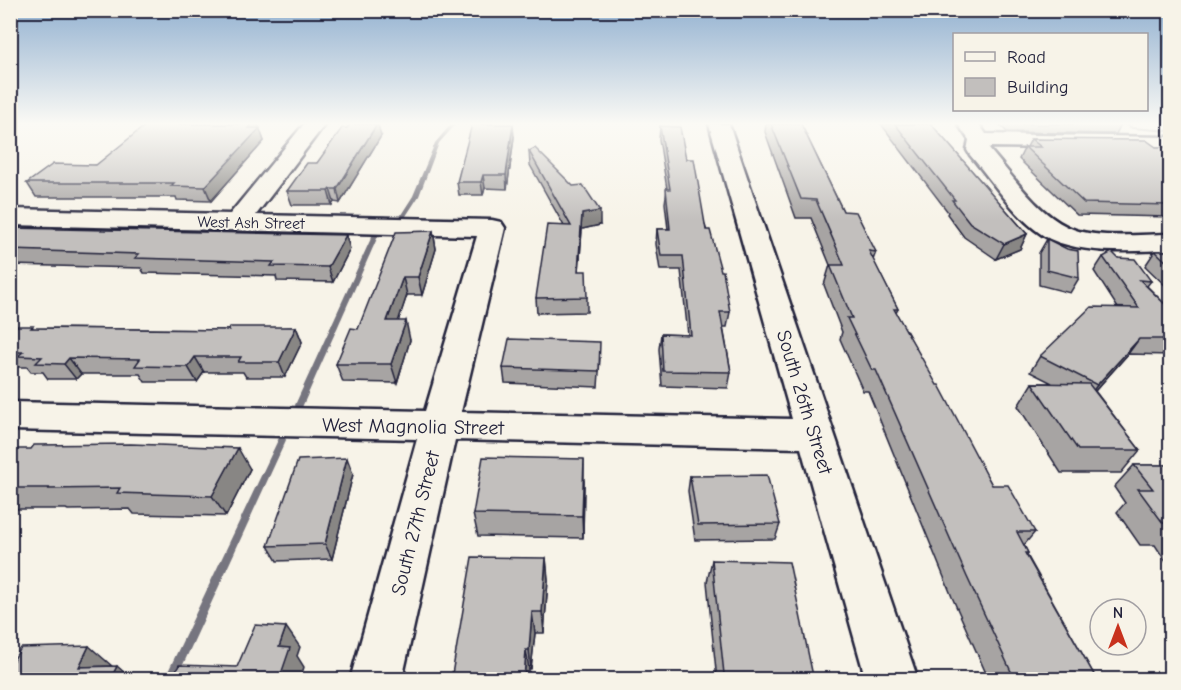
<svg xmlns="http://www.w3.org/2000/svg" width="1181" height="690" viewBox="0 0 1181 690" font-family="'Comic Neue',sans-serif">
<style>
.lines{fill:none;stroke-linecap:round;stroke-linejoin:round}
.stream{fill:#76747f;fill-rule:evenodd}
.minor-casing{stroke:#22223b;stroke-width:5}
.minor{fill:#f7f3e8;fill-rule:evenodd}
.wall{fill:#a7a4a3;stroke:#22223b;stroke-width:1.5}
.shaded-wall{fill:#888684;stroke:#22223b;stroke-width:1.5}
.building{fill:#c2bfbd;stroke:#22223b;stroke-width:1.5}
.labels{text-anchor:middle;stroke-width:4.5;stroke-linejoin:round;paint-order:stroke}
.far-street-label{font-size:16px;fill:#22223b;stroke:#f7f3e8}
.street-label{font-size:20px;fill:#22223b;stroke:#f7f3e8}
</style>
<rect width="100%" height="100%" fill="#f7f3e8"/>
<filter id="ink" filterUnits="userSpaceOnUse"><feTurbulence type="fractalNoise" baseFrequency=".0167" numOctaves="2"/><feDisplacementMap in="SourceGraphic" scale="12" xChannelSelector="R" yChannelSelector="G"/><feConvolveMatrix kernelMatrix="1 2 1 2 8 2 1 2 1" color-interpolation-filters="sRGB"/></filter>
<g filter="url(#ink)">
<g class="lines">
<g class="stream">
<polygon points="451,124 456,124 439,143 419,196 404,219 400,219 399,218 413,196 435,143"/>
<polygon points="1122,124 1128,124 1133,127 1170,130 1170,132 1132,129"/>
<polygon points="376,232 379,234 303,405 302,407 296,407 295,405 373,234"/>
<polygon points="282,437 285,438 286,440 176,680 164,680 278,440 279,438"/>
</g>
<defs>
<g id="minor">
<polygon points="304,124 325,124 256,215 492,220 501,222 505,228 461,412 792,419 709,124 729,124 918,680 866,680 801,448 455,440 402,680 350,680 417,439 10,430 10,402 425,411 477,236 10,225 10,209 230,214"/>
<path d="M 958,124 L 979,124 L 986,134 L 1170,137 L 1170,150 L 990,147 L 989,149 C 1012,175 1036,212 1068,227 C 1095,240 1141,234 1170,234 L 1170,250 C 1132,251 1086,255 1050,239 C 1020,225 992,180 970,155 L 967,150 L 969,140 Z"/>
</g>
</defs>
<use href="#minor" class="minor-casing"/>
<use href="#minor" class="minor"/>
</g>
<g class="wall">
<polygon points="258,124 264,141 211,201 177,200 176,197 36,197 27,183 96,165"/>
<polygon points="766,124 801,124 843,211 876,252 873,260 898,309 896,313 992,485 1035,532 1024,545 1028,553 1027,555 1097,680 989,680 952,597 868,391 863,391 840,339 842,332 824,285 830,265 811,218 796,218 765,132"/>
<polygon points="881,124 931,124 1027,234 1020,249 996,259 964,237 947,214 948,212"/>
<polygon points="999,124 1121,124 1116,134 1007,132"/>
<polygon points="660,126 686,159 730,312 727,327 723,327 731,372 728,388 662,386 659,349 661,334 688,335 681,270 660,270 656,244 657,229 668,229 665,203 667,189 659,139"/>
<polygon points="381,136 340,203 334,202 332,205 292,205 287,191 317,163"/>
<polygon points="514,137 507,189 485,188 483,195 459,195 457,182"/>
<polygon points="1031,139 1156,147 1170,147 1170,217 1077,215 1019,159 1025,147 1027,147"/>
<polygon points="529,151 600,225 582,229 579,271 587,297 587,312 537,313 536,298 564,226 530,165"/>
<polygon points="10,228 350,249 333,282 277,281 276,276 144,273 141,268 10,265"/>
<polygon points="433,231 436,249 422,295 407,295 398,321 410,340 397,383 343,382 336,364 358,329"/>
<polygon points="1047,239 1079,278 1070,293 1039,285 1039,253"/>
<polygon points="1155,251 1170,251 1170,289 1169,289 1145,266"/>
<polygon points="1103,257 1118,258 1151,281 1147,286 1170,309 1170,355 1128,354 1095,391 1140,450 1121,473 1061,473 1018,406 1032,383 1052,383 1030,372 1040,356 1118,308 1094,271"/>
<polygon points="10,326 34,328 229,330 296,327 302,342 285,377 246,377 243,372 204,372 197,382 145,382 140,374 81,374 76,379 48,379 43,372 31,372 27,367 10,367"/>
<polygon points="600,358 598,387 505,383 503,368"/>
<polygon points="10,449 250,469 226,516 134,514 130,509 68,510 66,509 10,509"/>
<polygon points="1134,465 1170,465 1170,568 1155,545 1140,545 1117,512 1125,503 1114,487"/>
<polygon points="353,474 332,559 277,561 268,546"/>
<polygon points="690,476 780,524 775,539 695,540 688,491"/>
<polygon points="584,481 583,538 478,536 473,514"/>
<polygon points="546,558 548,580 544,633 535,633 531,669 529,669 528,680 451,680"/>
<polygon points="712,560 813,676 812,680 717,680 707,582"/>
</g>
<g class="shaded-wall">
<polygon points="252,124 258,124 264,141 211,201 205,187"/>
<polygon points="377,124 378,124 381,136 340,203 337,189"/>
<polygon points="513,124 514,137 507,189 506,175"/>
<polygon points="483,175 485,188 483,195 481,182"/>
<polygon points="330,189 334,202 332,205 328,191"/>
<polygon points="600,211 600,225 582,229 578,286 578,271 582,214"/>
<polygon points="433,231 436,249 422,295 418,277"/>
<polygon points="1027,234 1020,249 996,259 1004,244"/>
<polygon points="346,235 350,249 333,282 328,267"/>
<polygon points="403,277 407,295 392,340 387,321"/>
<polygon points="406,321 410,340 397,383 391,364"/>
<polygon points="296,327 302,342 285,377 279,362"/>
<polygon points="1139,339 1128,354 1086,401 1097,385"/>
<polygon points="195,357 204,372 197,382 188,367"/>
<polygon points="69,358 81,374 76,379 64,364"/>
<polygon points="238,448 250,469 226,516 212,496"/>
<polygon points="347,458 353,474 332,559 325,544"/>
<polygon points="584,459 584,481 583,538 582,516"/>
<polygon points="546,558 548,580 544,633 542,612"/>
<polygon points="532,612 535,633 531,669 529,650"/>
<polygon points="286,627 300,647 297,656 304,667 300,680 279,680 279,647"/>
<polygon points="89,646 112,666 79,667"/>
<polygon points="526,650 529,669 528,680 524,680"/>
<polygon points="117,666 133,680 110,680"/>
</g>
<g class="building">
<polygon points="147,124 252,124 249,128 260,128 205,187 171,186 174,183 27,183 53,164 96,165"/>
<polygon points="350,124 377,124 337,189 330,189 328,191 287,191 307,163 317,163 342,128 347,128"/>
<polygon points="472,124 513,124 506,175 483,175 481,182 457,182"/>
<polygon points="771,124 801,124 843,211 856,212 876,252 869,251 898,309 894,309 937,385 939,385 992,485 1008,485 1035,532 1017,532 1028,553 1025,553 1097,680 1015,680 967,577 876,370 872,370 847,318 852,318 830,265 844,265 816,200 801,199"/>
<polygon points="895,124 931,124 1027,234 1004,244 970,223 952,200 955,200"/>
<polygon points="660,126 680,127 686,159 694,159 706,230 710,230 721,271 723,271 730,312 720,312 731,372 663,371 661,334 691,335 683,256 661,256 657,229 670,229 666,189 670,189"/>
<polygon points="1031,139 1146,140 1156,147 1170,147 1170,205 1084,203 1025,147 1041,147"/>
<polygon points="535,148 573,186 583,185 600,211 582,214 578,271 586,271 587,297 536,298 547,225 571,226 529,151"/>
<polygon points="10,228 346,235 328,267 271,266 274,262 135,258 139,254 10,250"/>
<polygon points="433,231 418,277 403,277 387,321 406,321 391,364 336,364 351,328 358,329 396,232"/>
<polygon points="1047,239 1067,249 1078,251 1079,278 1047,270"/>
<polygon points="1155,251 1170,251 1170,265"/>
<polygon points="1112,252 1118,258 1135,259 1151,281 1140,280 1170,309 1170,339 1139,339 1097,385 1040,356 1091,307 1139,308 1103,257"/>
<polygon points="10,326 33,326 31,328 229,330 230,327 296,327 279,362 238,362 241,357 195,357 188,367 135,366 140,359 69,358 64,364 36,363 42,357 18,356 23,352 10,352"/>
<polygon points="509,339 600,342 599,371 503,368"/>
<polygon points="1032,383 1089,384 1140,450 1078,450"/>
<polygon points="131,444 238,448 212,496 117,493 120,488 48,489 50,488 10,488 10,449 31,449 34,445"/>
<polygon points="483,457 584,459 582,516 473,514"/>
<polygon points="347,458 325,544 268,546 298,460"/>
<polygon points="1134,465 1170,465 1170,523 1163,523 1138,489 1153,489"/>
<polygon points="767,475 780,524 698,525 690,476"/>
<polygon points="472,557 546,558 542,612 532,612 529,650 526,650 524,680 451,680"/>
<polygon points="712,560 789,562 813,676 724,674"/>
<polygon points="255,625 286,627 279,647 290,648 279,680 172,680 179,665 237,667"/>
<polygon points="89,646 79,667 117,666 110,680 10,680 10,665 21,648"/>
</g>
</g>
<linearGradient id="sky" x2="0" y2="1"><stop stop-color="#91b0d0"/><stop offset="0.56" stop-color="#fbfaf5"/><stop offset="1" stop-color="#fbfaf5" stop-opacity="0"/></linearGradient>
<rect width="1181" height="221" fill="url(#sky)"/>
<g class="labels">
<g class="far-street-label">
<text transform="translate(251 222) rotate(1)" y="6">West Ash Street</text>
</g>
<g class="street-label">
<text transform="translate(805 402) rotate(73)" y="7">South 26th Street</text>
<text transform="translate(413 426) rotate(1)" y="7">West Magnolia Street</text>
<text transform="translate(415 523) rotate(-76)" y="7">South 27th Street</text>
</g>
</g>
<rect width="1181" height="690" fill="none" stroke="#f7f3e8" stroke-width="36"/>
<rect x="18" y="18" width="1145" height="654" fill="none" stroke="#22223b" stroke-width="2" filter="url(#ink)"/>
<rect x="953" y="33" width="195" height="78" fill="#f7f3e8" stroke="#a29fa3" stroke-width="1.5"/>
<rect x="965" y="52" width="30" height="9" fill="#f7f3e8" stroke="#a29fa3" stroke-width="1.5"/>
<text x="1007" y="63" font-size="18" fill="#22223b">Road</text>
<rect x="965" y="78" width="30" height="18" fill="#c2bfbd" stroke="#a29fa3" stroke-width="1.5"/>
<text x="1007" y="93" font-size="18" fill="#22223b">Building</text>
<g transform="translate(1118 627)"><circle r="28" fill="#f7f3e8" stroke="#a29fa3" stroke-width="1.5"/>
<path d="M0-4.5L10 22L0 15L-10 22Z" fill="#c8321e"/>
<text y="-9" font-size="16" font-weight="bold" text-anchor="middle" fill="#22223b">N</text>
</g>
</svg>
